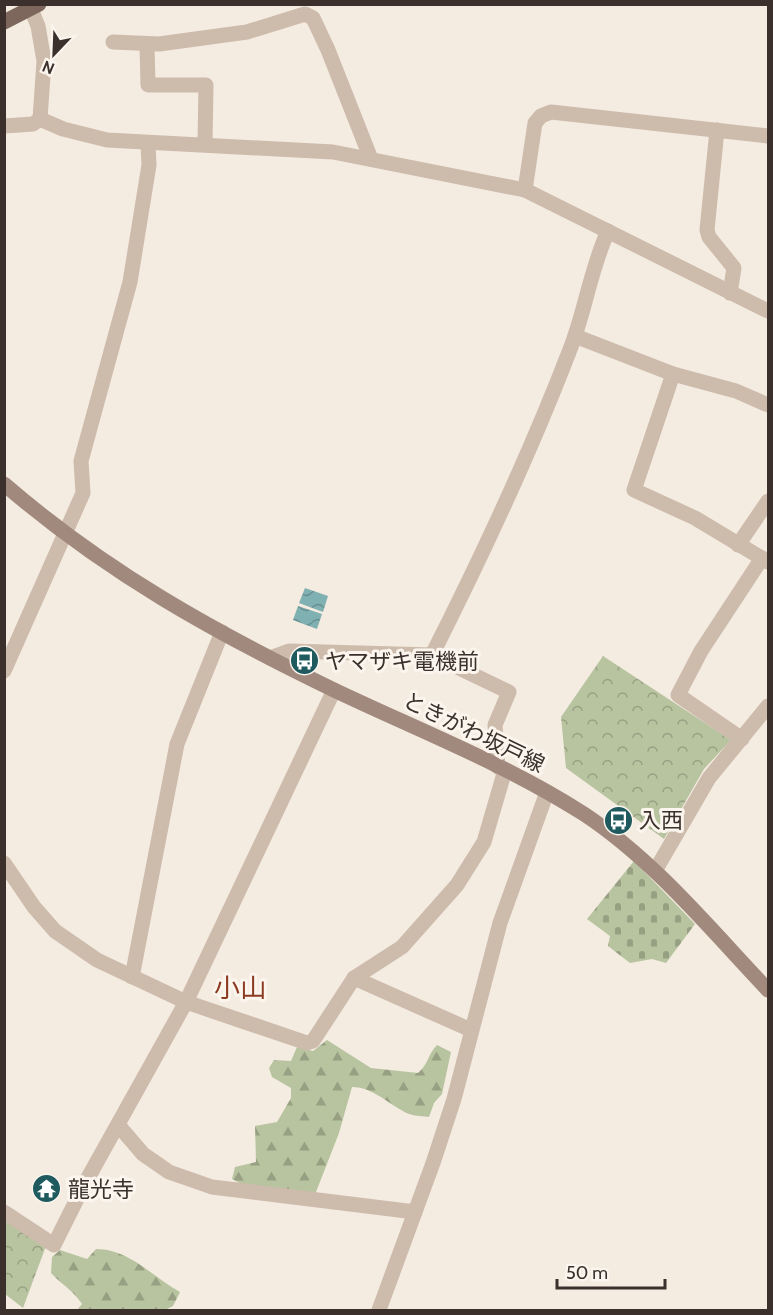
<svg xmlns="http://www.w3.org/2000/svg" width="773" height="1315" viewBox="0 0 773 1315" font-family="Cabin,'Noto Sans JP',sans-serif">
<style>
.forest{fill:url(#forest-firs)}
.cemetery{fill:url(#cemetery-stones)}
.park{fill:url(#park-crowns)}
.water{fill:url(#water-waves)}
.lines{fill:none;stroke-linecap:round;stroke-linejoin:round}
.minor{stroke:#cdbbac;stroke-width:15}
.tertiary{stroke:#cdbbac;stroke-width:15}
.secondary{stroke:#a18a7d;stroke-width:15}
.primary{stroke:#7d675c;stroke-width:15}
.labels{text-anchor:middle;stroke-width:6;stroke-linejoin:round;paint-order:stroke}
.poi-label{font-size:22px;fill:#3b302b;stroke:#fbf5ee;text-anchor:start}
.street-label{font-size:22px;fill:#3b302b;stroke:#fbf5ee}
.quarter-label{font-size:26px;fill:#8c3b22;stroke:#fbf5ee}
</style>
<defs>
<pattern id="forest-firs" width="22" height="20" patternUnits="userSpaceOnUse" patternTransform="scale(1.5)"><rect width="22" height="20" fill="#b8c4a0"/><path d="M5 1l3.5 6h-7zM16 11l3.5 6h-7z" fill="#97a083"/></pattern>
<pattern id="cemetery-stones" width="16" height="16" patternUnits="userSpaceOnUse" patternTransform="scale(1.5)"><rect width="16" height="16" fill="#b8c4a0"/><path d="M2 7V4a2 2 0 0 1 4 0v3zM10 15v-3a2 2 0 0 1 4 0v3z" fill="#97a083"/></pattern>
<pattern id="park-crowns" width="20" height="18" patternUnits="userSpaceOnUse" patternTransform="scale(1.5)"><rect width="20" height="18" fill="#b8c4a0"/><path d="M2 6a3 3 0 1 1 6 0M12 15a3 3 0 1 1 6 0" fill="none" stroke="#97a083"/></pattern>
<pattern id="water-waves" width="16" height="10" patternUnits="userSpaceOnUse" patternTransform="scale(1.5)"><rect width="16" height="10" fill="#7fb0b2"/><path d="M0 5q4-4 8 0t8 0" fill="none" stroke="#699091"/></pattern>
</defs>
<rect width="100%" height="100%" fill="#f4ebe1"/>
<g class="forest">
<path d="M 327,1040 L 371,1068 L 418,1073 C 428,1065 428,1054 437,1045 L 451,1052 L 442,1094 L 434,1103 L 429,1117 C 423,1116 415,1116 409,1114 C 390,1106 374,1087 352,1087 L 339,1133 L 316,1192 L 310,1194 L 243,1185 L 232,1179 L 235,1167 L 256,1162 L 255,1126 L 277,1122 L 291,1098 L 291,1088 L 272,1077 L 269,1068 L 274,1060 L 291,1061 L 297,1047 L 313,1051 Z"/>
<path d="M 96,1249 C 130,1249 152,1277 180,1292 L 173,1306 L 165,1310 L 77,1310 L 82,1304 C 74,1291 61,1284 51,1273 L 52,1257 L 60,1250 L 87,1259 Z"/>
</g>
<polygon class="cemetery" points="634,861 695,924 666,963 652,959 630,963 608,946 610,936 587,919"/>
<g class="park">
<polygon points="603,656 731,740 704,769 664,839 566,768 561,717"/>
<polygon points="4,1220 46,1246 23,1308 5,1294"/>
</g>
<g class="water">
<polygon points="305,588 328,596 323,612 299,603"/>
<polygon points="298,606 322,614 317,629 293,620"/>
</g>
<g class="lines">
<g class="minor">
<polyline points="31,9 38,26 44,61 40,119"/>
<polyline points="113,42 159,44 247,32 305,14 313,18 328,50 371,159"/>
<polyline points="147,44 148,85 206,85 205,144"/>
<polyline points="40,119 63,129 107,140 333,152 525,190 768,311"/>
<polyline points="4,126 33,124 40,119"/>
<polyline points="717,130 707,230 709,237 734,268 730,293"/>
<polyline points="525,190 535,123 541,116 551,112 768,136"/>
<polyline points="575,336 673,374 736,391 768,405"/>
<polyline points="673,374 634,490 695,518 768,562"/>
<polyline points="738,545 768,501"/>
<path d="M 432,655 C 482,556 529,456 569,352 C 585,313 590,270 608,231"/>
<polyline points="270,658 289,651 432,655 509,692 495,725 498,767"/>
<polyline points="4,671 83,493 81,461 130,282 149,165 148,143"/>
<polyline points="742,739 678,695 701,651 762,558"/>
<polyline points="4,863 34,907 55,931 97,960 186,1002 307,1043 313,1041 354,978 402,947 457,885 484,842 505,770"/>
<polyline points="655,871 709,778 768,706"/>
<polyline points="132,977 177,744 222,632"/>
<polyline points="354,978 471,1030"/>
<polyline points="119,1126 143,1154 169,1172 212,1187 415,1212"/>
<polyline points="4,1212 54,1245 84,1185 186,1002 334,690"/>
</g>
<polyline class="tertiary" points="379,1310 433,1163 454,1099 500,923 547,792"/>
<path class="secondary" d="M 4,484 C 106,572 214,632 334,690 C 418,730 506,764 584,814 C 655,861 710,929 768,990"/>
<polyline class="primary" points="4,22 39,4"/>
</g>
<defs>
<symbol id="bus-disc" viewBox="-11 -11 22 22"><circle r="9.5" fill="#1f5a5e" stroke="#fbf5ee"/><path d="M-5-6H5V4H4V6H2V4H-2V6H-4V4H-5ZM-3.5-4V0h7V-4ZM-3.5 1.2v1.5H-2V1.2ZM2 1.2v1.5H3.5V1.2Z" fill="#fff"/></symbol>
<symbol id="temple-disc" viewBox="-11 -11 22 22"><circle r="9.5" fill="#1f5a5e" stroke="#fbf5ee"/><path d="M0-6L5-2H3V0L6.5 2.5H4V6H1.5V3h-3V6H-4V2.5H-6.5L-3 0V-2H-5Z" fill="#fff"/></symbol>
</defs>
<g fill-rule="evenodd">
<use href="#bus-disc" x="288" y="644" width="33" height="33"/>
<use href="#bus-disc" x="602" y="804" width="33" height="33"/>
<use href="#temple-disc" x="30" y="1172" width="33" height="33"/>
</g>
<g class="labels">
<g class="poi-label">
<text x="325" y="669">ヤマザキ電機前</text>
<text x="639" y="828">入西</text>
<text x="68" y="1197">龍光寺</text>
</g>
<g class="street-label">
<text transform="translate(474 732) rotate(26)" y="8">ときがわ坂戸線</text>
</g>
<g class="quarter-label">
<text x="240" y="997">小山</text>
</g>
</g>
<rect width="773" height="1315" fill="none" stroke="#3b302b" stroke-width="12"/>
<g transform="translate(54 54) rotate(203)" stroke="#fbf5ee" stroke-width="4.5" paint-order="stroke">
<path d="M0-4.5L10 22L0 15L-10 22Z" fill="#3b302b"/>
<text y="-9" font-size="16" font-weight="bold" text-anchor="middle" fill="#3b302b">N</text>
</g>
<path d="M557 1279v9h108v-9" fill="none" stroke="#3b302b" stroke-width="3"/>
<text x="566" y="1279" font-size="18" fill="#3b302b" stroke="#fbf5ee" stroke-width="4.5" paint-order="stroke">50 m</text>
</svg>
